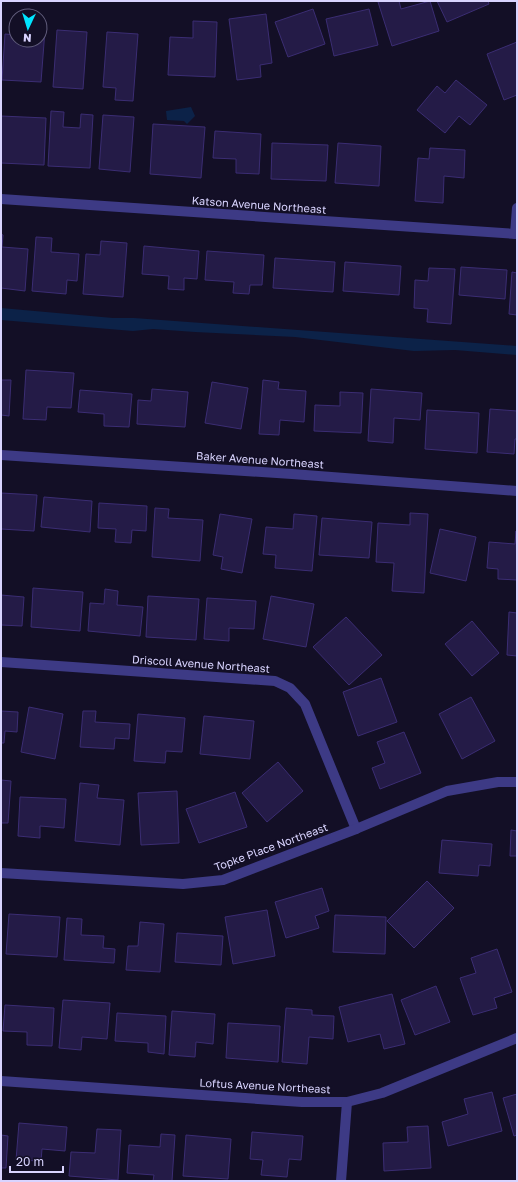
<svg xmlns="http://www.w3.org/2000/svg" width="518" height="1182" viewBox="0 0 518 1182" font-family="'Golos Text',sans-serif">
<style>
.water{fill:#0c2248}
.building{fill:#241b47;stroke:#3b2d73}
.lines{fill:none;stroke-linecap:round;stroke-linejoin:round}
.street{stroke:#3d3a85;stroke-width:10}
.labels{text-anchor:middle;stroke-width:3;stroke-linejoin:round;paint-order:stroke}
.street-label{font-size:11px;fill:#d9d4ff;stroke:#130f26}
</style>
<rect width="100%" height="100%" fill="#130f26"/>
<g class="water">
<polygon points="191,107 195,116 187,124 184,121 167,120 166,111"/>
<polygon points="1,308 113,318 134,318 517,346 517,355 455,350 414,351 295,337 195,332 153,329 133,331 1,320"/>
</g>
<g class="building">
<polygon points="382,1 399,1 401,9 430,1 439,31 392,46 378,2"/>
<polygon points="437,1 488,1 489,4 447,22"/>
<polygon points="313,9 325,44 288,57 275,22"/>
<polygon points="369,9 378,45 334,56 326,19"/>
<polygon points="266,14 272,63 260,65 261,77 237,80 229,19"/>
<polygon points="193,21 217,22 215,77 168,75 170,37 193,38"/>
<polygon points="40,29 45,30 41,82 2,80 5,34 16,35 16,40 40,40"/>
<polygon points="57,30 87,32 83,89 53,87"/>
<polygon points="107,32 138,34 133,101 115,100 116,88 103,87"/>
<polygon points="517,42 517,95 504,100 487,54"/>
<polygon points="456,80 487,105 470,125 459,116 445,133 417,110 437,86 445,93"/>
<polygon points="51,111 64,112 63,127 80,128 81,114 93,115 90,168 48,166"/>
<polygon points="103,115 134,117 130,172 99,169"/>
<polygon points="1,116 46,118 44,165 1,163"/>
<polygon points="153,124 205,127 201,178 150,174"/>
<polygon points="215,131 261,134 259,174 236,173 236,159 213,158"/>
<polygon points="272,143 328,145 326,181 271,179"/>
<polygon points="338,143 381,146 379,186 335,183"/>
<polygon points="430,148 465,150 464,178 444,176 443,203 415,201 418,158 429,159"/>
<polygon points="1,234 3,235 2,247 28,249 25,291 1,288"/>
<polygon points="36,237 52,238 51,252 79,254 77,281 67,280 66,294 32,291"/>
<polygon points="101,241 127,243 123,297 83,294 86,254 100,255"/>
<polygon points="144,246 199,251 197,279 184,278 184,290 168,289 169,276 142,274"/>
<polygon points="207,251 264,255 262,285 250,285 249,294 233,293 234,282 205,280"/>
<polygon points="275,258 335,262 333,292 273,288"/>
<polygon points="345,262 401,266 399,295 343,291"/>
<polygon points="461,267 507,270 505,299 459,295"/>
<polygon points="429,268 455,269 451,324 427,322 428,309 414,308 415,280 428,281"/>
<polygon points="512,272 517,273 517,315 509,314"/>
<polygon points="26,370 74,373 71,408 47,407 46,420 23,419"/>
<polygon points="1,380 11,380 9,416 1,415"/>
<polygon points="263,380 279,382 278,389 306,391 304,422 280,420 279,435 259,434"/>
<polygon points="212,382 248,388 241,429 205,423"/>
<polygon points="152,389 188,392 185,427 137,424 138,400 151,401"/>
<polygon points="371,389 422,393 420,420 394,418 393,443 368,441"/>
<polygon points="80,390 132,394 129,427 104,426 104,414 78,412"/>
<polygon points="340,392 363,393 361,433 314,431 315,405 340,406"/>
<polygon points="490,409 517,411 517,439 515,439 514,454 487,452"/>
<polygon points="427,410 479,413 477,453 425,449"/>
<polygon points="1,493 37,495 34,531 1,529"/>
<polygon points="44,497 92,501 90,532 41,527"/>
<polygon points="99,503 147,506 146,531 132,530 131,543 115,542 116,529 98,528"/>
<polygon points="155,508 169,509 168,518 203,520 200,561 152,557"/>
<polygon points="410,513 428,514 424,593 392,591 394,563 376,562 378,523 410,525"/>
<polygon points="220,514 252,519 242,573 221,569 223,557 213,555"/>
<polygon points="294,514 317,516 312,571 275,568 276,555 263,554 266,527 293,529"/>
<polygon points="322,518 372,522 369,558 319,555"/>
<polygon points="440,529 476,537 466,581 430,573"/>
<polygon points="516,531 517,580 498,579 498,569 487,568 489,542 515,544"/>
<polygon points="33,588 83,592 80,631 31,627"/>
<polygon points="105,589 118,591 117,605 143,607 140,636 88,631 90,603 104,604"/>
<polygon points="1,595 24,597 22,626 1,625"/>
<polygon points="148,596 199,599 196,640 146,637"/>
<polygon points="271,596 314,604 306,647 263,639"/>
<polygon points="207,598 256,601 254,629 229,628 229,641 204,639"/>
<polygon points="509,612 517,613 517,656 507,655"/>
<polygon points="346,617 382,655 349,685 313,647"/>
<polygon points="472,621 499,653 472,676 445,644"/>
<polygon points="381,678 397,722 358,736 343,692"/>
<polygon points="471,697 495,741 462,759 439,714"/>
<polygon points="29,707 63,714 55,759 21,752"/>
<polygon points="1,711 18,712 17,732 5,731 4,743 1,743"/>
<polygon points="83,711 96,711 95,722 130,724 129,739 115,738 114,749 80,747"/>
<polygon points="138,714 185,718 182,752 166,751 165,763 134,761"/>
<polygon points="204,716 254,721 250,759 200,754"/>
<polygon points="404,732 421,773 380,789 372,768 385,763 377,742"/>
<polygon points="278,762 303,791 267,822 242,793"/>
<polygon points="1,780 11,781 8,823 1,823"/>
<polygon points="80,783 99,785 97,798 124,800 120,845 75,841"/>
<polygon points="177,791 179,843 141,845 138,793"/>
<polygon points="235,792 247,827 199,843 186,809"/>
<polygon points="20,797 66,799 64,828 40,826 40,838 18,836"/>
<polygon points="511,830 517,831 517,856 510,856"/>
<polygon points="442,840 492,844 490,866 479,865 478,876 439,873"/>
<polygon points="427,881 454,908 414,948 387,921"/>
<polygon points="322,888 329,911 315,916 319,928 286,938 275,902"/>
<polygon points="267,910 275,956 233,964 225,917"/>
<polygon points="9,914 60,917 57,957 6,954"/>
<polygon points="335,915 386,917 385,954 333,952"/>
<polygon points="67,918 82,919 81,935 104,936 103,948 115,949 114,963 64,960"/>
<polygon points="140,922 164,924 160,972 126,970 128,946 138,946"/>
<polygon points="177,933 223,936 221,965 175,962"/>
<polygon points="497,949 512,992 494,998 497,1008 473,1015 460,978 476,973 471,958"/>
<polygon points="436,986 450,1022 415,1035 401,1000"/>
<polygon points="392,994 405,1044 384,1049 380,1034 348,1042 339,1007"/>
<polygon points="63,1000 110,1003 107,1039 82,1037 81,1050 59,1048"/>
<polygon points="5,1005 54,1008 52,1046 27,1045 27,1032 3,1031"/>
<polygon points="286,1008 312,1010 312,1015 334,1016 333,1039 309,1037 307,1064 282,1062"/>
<polygon points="172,1011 215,1014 213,1044 196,1042 195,1057 169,1055"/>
<polygon points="117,1013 166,1016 164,1054 148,1052 148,1043 115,1041"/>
<polygon points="228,1023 280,1026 278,1062 226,1058"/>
<polygon points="492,1092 502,1131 448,1146 442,1122 468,1114 464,1099"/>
<polygon points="517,1094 517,1135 514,1136 503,1098"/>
<polygon points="19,1123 67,1127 65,1151 42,1149 41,1161 16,1160"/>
<polygon points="428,1126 431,1168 384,1171 383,1143 408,1142 407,1127"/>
<polygon points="97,1129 121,1130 118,1180 69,1176 71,1152 95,1153"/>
<polygon points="252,1132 303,1136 301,1160 289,1159 287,1177 261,1175 263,1160 250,1159"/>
<polygon points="161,1134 175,1135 172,1181 153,1181 154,1175 127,1173 129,1145 160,1147"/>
<polygon points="1,1135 8,1136 6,1168 1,1168"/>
<polygon points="186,1135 231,1139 228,1179 183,1176"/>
</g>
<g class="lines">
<g class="street">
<polyline points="1,199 517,234"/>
<polyline points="515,234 517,208"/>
<polyline points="1,455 292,474 517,491"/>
<polyline points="1,662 275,681 290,688 305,704 356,829"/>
<polyline points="1,873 183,884 223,880 356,829 447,791 498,782 517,782"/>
<polyline points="1,1081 302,1102 347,1102 382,1093 517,1038"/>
<polyline points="341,1181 347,1102"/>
</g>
</g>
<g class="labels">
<g class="street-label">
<text transform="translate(259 205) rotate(4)" y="4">Katson Avenue Northeast</text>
<text transform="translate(260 460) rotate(4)" y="4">Baker Avenue Northeast</text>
<text transform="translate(201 664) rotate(4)" y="4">Driscoll Avenue Northeast</text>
<text transform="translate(271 847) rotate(-20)" y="4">Topke Place Northeast</text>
<text transform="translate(265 1086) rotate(3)" y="4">Loftus Avenue Northeast</text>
</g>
</g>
<rect width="518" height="1182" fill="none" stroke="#d9d4ff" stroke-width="4"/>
<g transform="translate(28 28) rotate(184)"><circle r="19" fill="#130f26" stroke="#625e7d"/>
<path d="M0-3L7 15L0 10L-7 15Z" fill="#00e5ff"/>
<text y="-6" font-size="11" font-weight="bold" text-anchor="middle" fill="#d9d4ff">N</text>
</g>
<path d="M10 1166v6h53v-6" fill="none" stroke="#d9d4ff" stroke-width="2"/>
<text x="16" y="1166" font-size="12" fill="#d9d4ff" stroke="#130f26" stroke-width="3" paint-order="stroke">20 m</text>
</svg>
